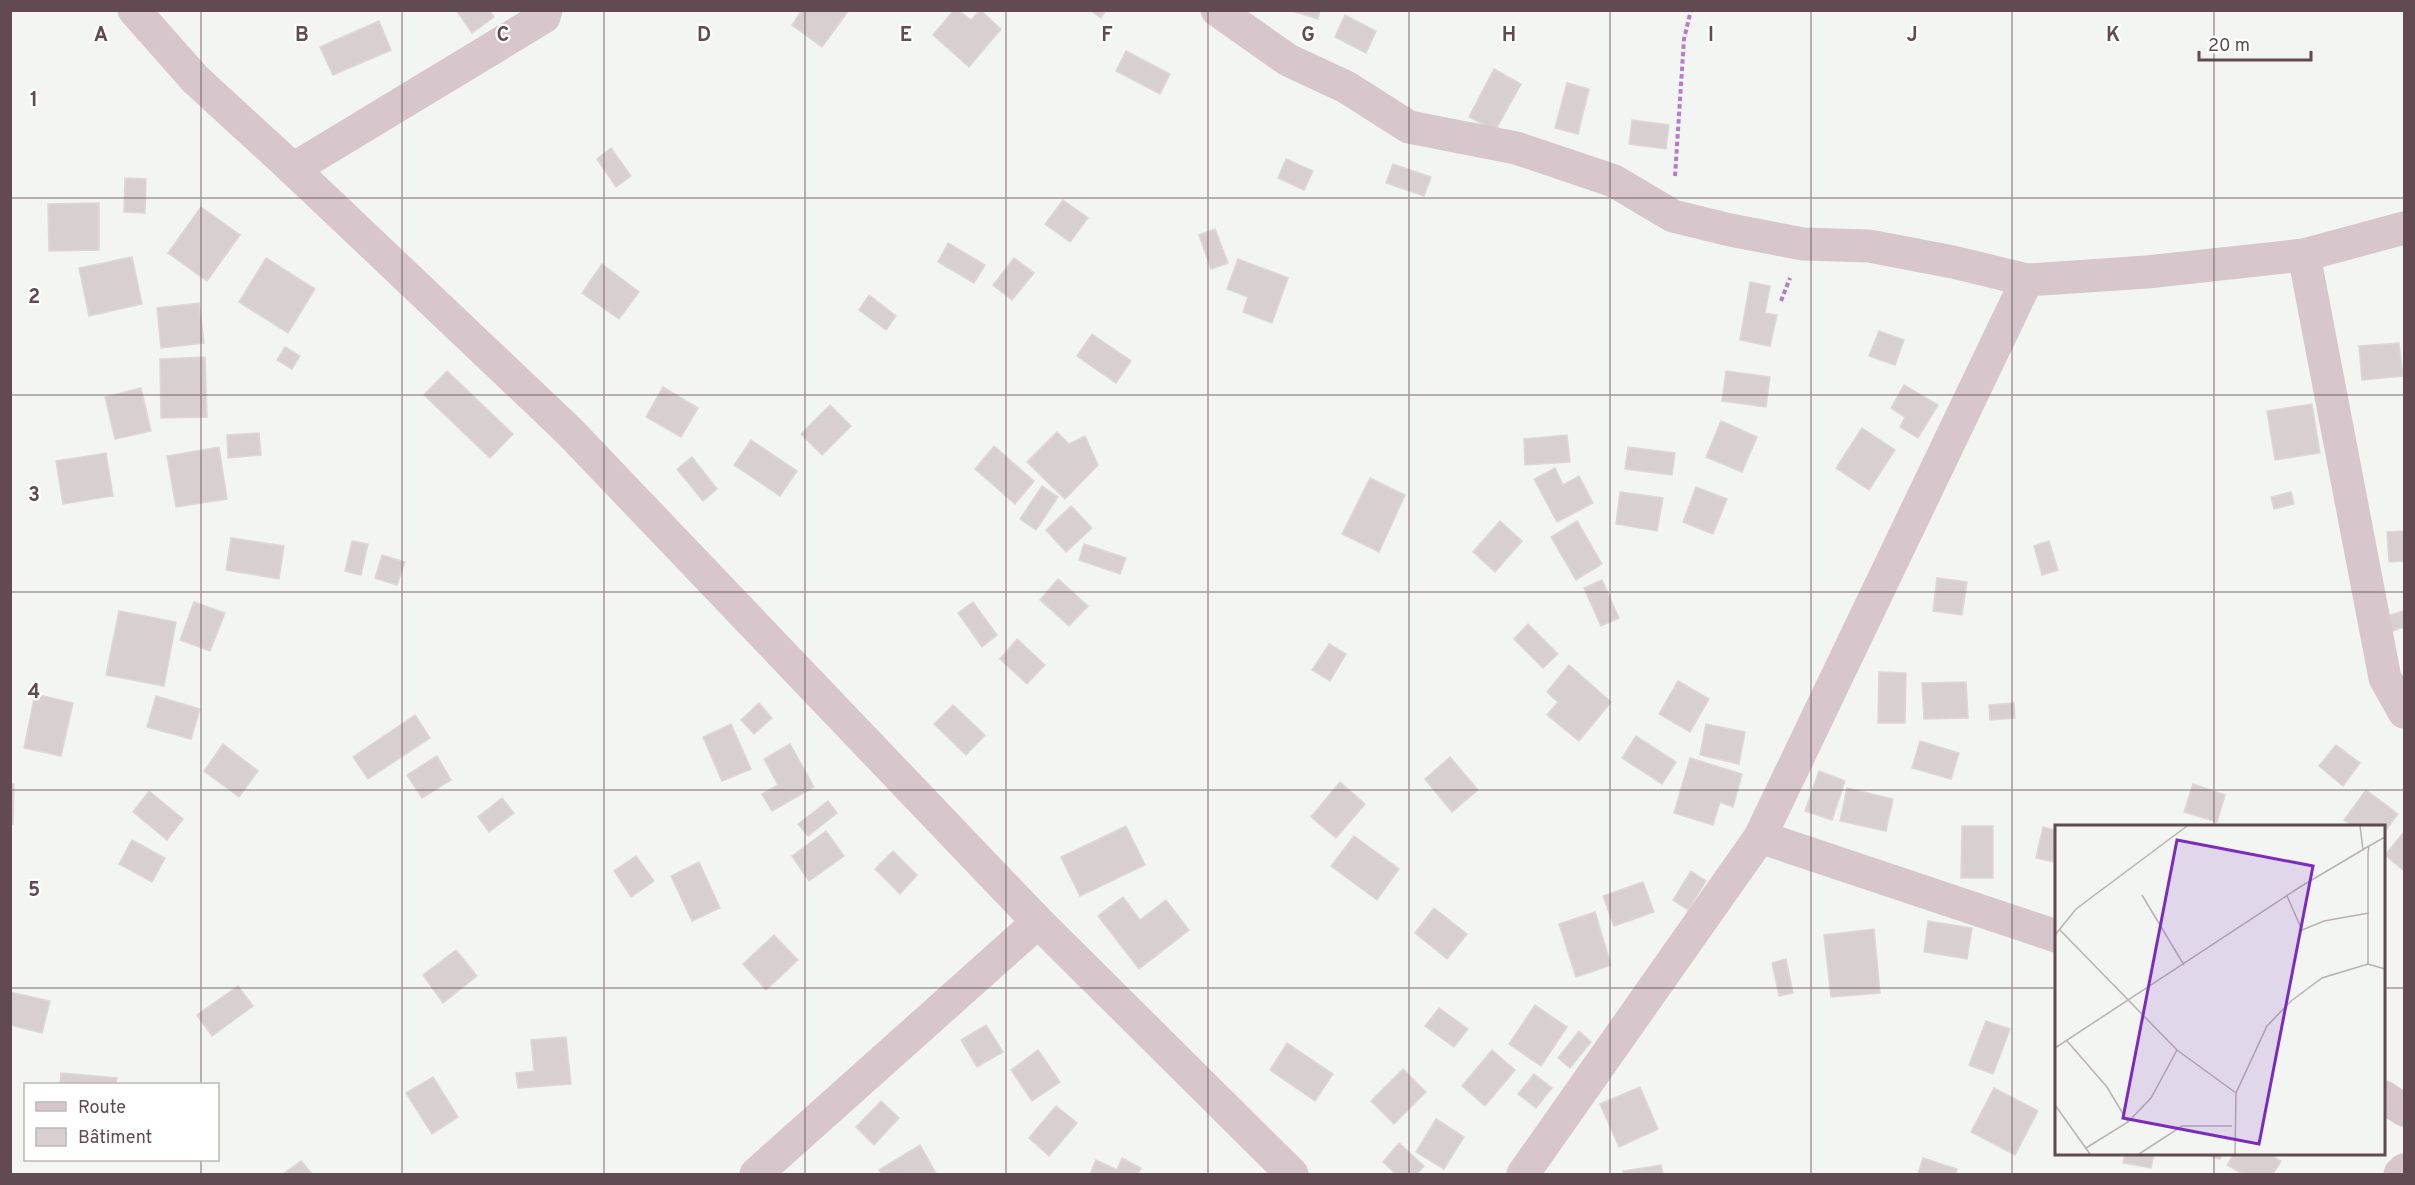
<svg xmlns="http://www.w3.org/2000/svg" width="2415" height="1185" viewBox="0 0 2415 1185" font-family="Overpass,sans-serif">
<style>
.building{fill:#d8cfd1;stroke:#ded7d7;stroke-width:1.5}
.lines{fill:none;stroke-linecap:round;stroke-linejoin:round}
.path{stroke:#b87acf;stroke-width:4;stroke-dasharray:4.5 3;stroke-linecap:butt}
.minor{stroke:#d7c7cc;stroke-width:33}
.grid{fill:none;stroke:#614a51;stroke-width:1.5;stroke-opacity:0.55}
.inset-road{fill:none;stroke:#b9b1b2;stroke-width:1.5}
.view{fill:#7b2cbf;fill-opacity:0.15;stroke:#7b2cbf;stroke-width:3}
.inset-edge{fill:none;stroke:#614a51;stroke-width:3}
.grid-label{font-size:20px;text-anchor:middle;font-weight:bold;fill:#614a51;stroke:#fff;stroke-width:4.5;stroke-linejoin:round;paint-order:stroke}
</style>
<rect width="100%" height="100%" fill="#f3f5f3"/>
<g class="building">
<polygon points="456,10 489,10 494,17 472,33"/>
<polygon points="802,10 849,10 822,47 792,25"/>
<polygon points="954,10 958,10 971,20 980,10 1001,29 969,67 933,35"/>
<polygon points="1090,10 1106,10 1101,18"/>
<polygon points="1289,10 1320,10 1318,19"/>
<polygon points="1345,15 1376,31 1366,53 1335,37"/>
<polygon points="379,21 391,50 333,75 320,47"/>
<polygon points="1126,51 1170,74 1160,94 1116,71"/>
<polygon points="1494,69 1521,84 1495,131 1469,117"/>
<polygon points="1567,83 1589,89 1578,134 1555,128"/>
<polygon points="1632,120 1669,125 1666,149 1629,144"/>
<polygon points="611,148 631,176 616,187 597,159"/>
<polygon points="1286,159 1313,171 1304,190 1278,178"/>
<polygon points="1393,164 1431,177 1424,196 1386,183"/>
<polygon points="125,178 146,179 145,213 124,212"/>
<polygon points="1063,200 1088,218 1070,242 1045,224"/>
<polygon points="99,203 99,250 49,251 48,204"/>
<polygon points="201,207 240,235 207,281 168,253"/>
<polygon points="1215,229 1228,263 1211,269 1199,235"/>
<polygon points="948,243 985,265 974,283 938,262"/>
<polygon points="132,257 142,304 89,316 79,268"/>
<polygon points="266,258 315,289 288,333 239,302"/>
<polygon points="1014,258 1034,273 1012,300 993,285"/>
<polygon points="1238,259 1288,278 1272,323 1243,312 1248,297 1227,289"/>
<polygon points="602,264 639,292 619,319 582,293"/>
<polygon points="1750,282 1770,286 1765,313 1777,315 1770,346 1740,340"/>
<polygon points="869,295 896,316 886,330 859,310"/>
<polygon points="199,303 204,343 161,348 157,308"/>
<polygon points="1879,331 1904,340 1895,365 1869,356"/>
<polygon points="1092,334 1131,361 1116,383 1077,356"/>
<polygon points="2399,343 2403,376 2362,380 2359,346"/>
<polygon points="285,347 300,356 292,369 277,360"/>
<polygon points="205,357 207,417 161,418 160,359"/>
<polygon points="447,371 513,434 490,458 424,395"/>
<polygon points="1726,371 1770,377 1766,407 1722,401"/>
<polygon points="1904,385 1938,405 1918,438 1900,427 1905,417 1891,408"/>
<polygon points="663,387 698,408 681,437 646,417"/>
<polygon points="141,388 151,431 115,439 105,397"/>
<polygon points="2312,404 2320,453 2275,460 2267,411"/>
<polygon points="830,405 851,426 822,455 801,434"/>
<polygon points="1721,421 1757,437 1742,472 1706,457"/>
<polygon points="1862,428 1895,450 1869,490 1836,468"/>
<polygon points="1057,432 1069,444 1085,436 1098,465 1065,499 1027,462"/>
<polygon points="259,433 261,455 228,458 227,435"/>
<polygon points="1567,435 1570,462 1525,465 1524,439"/>
<polygon points="751,440 797,471 780,496 734,465"/>
<polygon points="994,446 1034,481 1015,504 975,469"/>
<polygon points="219,447 227,499 176,507 167,456"/>
<polygon points="1628,447 1675,453 1672,475 1625,469"/>
<polygon points="106,453 113,496 63,504 56,461"/>
<polygon points="692,457 717,489 703,501 677,469"/>
<polygon points="1555,468 1563,485 1579,476 1593,503 1557,522 1534,479"/>
<polygon points="1370,478 1405,495 1379,552 1342,534"/>
<polygon points="1042,486 1058,497 1036,530 1020,519"/>
<polygon points="1696,487 1727,499 1713,534 1683,522"/>
<polygon points="1620,492 1663,498 1657,531 1616,524"/>
<polygon points="2291,492 2294,504 2274,509 2271,497"/>
<polygon points="1071,506 1092,528 1066,552 1046,530"/>
<polygon points="1500,521 1522,541 1495,572 1473,552"/>
<polygon points="1577,521 1602,564 1576,580 1551,537"/>
<polygon points="2404,531 2404,561 2389,562 2387,532"/>
<polygon points="231,538 284,546 279,579 226,570"/>
<polygon points="352,541 368,544 361,575 345,571"/>
<polygon points="2049,541 2058,570 2042,575 2034,546"/>
<polygon points="1084,544 1126,558 1120,574 1079,560"/>
<polygon points="382,555 405,562 397,585 375,578"/>
<polygon points="1937,578 1967,582 1962,615 1933,611"/>
<polygon points="1058,579 1088,606 1069,626 1040,600"/>
<polygon points="1602,580 1619,618 1601,626 1584,588"/>
<polygon points="194,602 225,613 210,651 180,640"/>
<polygon points="973,602 997,635 982,647 958,613"/>
<polygon points="119,611 176,622 164,686 106,675"/>
<polygon points="2403,611 2404,627 2390,632 2384,617"/>
<polygon points="1528,624 1558,654 1543,668 1514,639"/>
<polygon points="1017,639 1045,665 1027,684 1000,659"/>
<polygon points="1329,644 1346,654 1330,681 1312,670"/>
<polygon points="1569,665 1611,702 1579,741 1547,715 1558,702 1547,692"/>
<polygon points="1879,672 1906,673 1905,723 1878,723"/>
<polygon points="1678,681 1709,699 1690,732 1659,714"/>
<polygon points="1966,682 1968,718 1924,719 1922,683"/>
<polygon points="35,694 73,703 61,756 24,748"/>
<polygon points="156,696 200,709 191,739 147,727"/>
<polygon points="759,703 772,718 754,734 741,720"/>
<polygon points="2014,703 2015,718 1990,720 1989,705"/>
<polygon points="953,705 985,735 966,755 934,724"/>
<polygon points="415,715 430,738 368,779 353,757"/>
<polygon points="731,724 751,769 722,781 703,737"/>
<polygon points="1706,724 1745,732 1739,764 1700,755"/>
<polygon points="1636,736 1676,762 1662,784 1622,758"/>
<polygon points="1920,741 1959,753 1951,779 1912,768"/>
<polygon points="223,744 258,771 239,797 204,771"/>
<polygon points="790,744 814,787 772,811 762,794 778,785 764,759"/>
<polygon points="2336,745 2360,763 2343,786 2319,766"/>
<polygon points="437,756 451,780 422,798 407,775"/>
<polygon points="1450,757 1478,790 1452,812 1425,779"/>
<polygon points="1690,758 1742,774 1733,807 1720,802 1713,825 1674,813"/>
<polygon points="1819,771 1845,781 1832,820 1805,811"/>
<polygon points="1340,782 1365,804 1336,838 1311,817"/>
<polygon points="10,784 14,784 13,824 10,823"/>
<polygon points="2193,784 2225,795 2217,822 2184,812"/>
<polygon points="1847,788 1893,799 1886,831 1840,821"/>
<polygon points="2366,790 2398,814 2384,833 2384,826 2353,826 2344,820"/>
<polygon points="149,791 183,819 167,840 133,812"/>
<polygon points="502,798 514,813 489,832 478,817"/>
<polygon points="828,801 837,813 808,836 798,824"/>
<polygon points="1126,826 1145,865 1080,896 1061,857"/>
<polygon points="1962,826 1993,826 1993,878 1961,878"/>
<polygon points="2043,827 2056,830 2054,862 2036,858"/>
<polygon points="826,831 844,856 809,881 792,856"/>
<polygon points="2404,832 2404,871 2385,855"/>
<polygon points="1354,836 1399,869 1377,900 1331,866"/>
<polygon points="132,840 165,858 152,882 119,864"/>
<polygon points="893,851 917,875 900,894 875,869"/>
<polygon points="636,856 654,881 631,897 614,871"/>
<polygon points="699,862 720,908 692,921 671,876"/>
<polygon points="1691,871 1706,881 1688,910 1673,900"/>
<polygon points="1643,882 1654,912 1614,926 1603,896"/>
<polygon points="1123,897 1140,920 1166,900 1189,930 1139,969 1098,916"/>
<polygon points="1434,908 1467,934 1447,959 1415,933"/>
<polygon points="1595,912 1611,965 1576,977 1559,924"/>
<polygon points="1928,921 1972,928 1967,959 1924,952"/>
<polygon points="1874,929 1880,993 1831,997 1824,935"/>
<polygon points="774,935 798,960 766,990 743,964"/>
<polygon points="456,950 477,976 443,1003 423,975"/>
<polygon points="1786,959 1793,993 1779,996 1772,963"/>
<polygon points="238,986 253,1006 212,1036 197,1015"/>
<polygon points="10,992 50,1001 42,1033 10,1025"/>
<polygon points="1535,1005 1567,1027 1541,1066 1509,1044"/>
<polygon points="1439,1008 1468,1029 1454,1047 1425,1026"/>
<polygon points="1986,1021 2010,1029 1993,1074 1969,1065"/>
<polygon points="986,1025 1003,1052 977,1067 961,1040"/>
<polygon points="1579,1031 1591,1042 1570,1068 1558,1058"/>
<polygon points="566,1037 571,1084 518,1088 516,1073 534,1071 531,1040"/>
<polygon points="1287,1043 1333,1074 1315,1101 1270,1070"/>
<polygon points="1038,1050 1060,1082 1032,1101 1011,1070"/>
<polygon points="1492,1050 1515,1070 1485,1106 1462,1086"/>
<polygon points="1403,1069 1426,1092 1394,1124 1371,1101"/>
<polygon points="61,1073 117,1078 116,1084 60,1084"/>
<polygon points="1534,1074 1552,1088 1536,1108 1518,1094"/>
<polygon points="433,1077 458,1117 432,1134 406,1093"/>
<polygon points="1640,1087 1658,1129 1619,1147 1600,1104"/>
<polygon points="1994,1088 2038,1111 2015,1155 1971,1132"/>
<polygon points="881,1101 899,1118 874,1145 856,1127"/>
<polygon points="1056,1106 1077,1123 1049,1156 1029,1138"/>
<polygon points="1436,1119 1464,1137 1444,1169 1416,1152"/>
<polygon points="1399,1143 1424,1166 1417,1174 1396,1174 1383,1162"/>
<polygon points="920,1145 936,1173 882,1174 879,1170"/>
<polygon points="2125,1154 2154,1154 2151,1168 2123,1163"/>
<polygon points="2202,1154 2222,1154 2220,1159"/>
<polygon points="2234,1154 2268,1154 2281,1161 2273,1174 2243,1174 2227,1165"/>
<polygon points="1122,1158 1141,1168 1138,1174 1090,1174 1096,1160 1117,1170"/>
<polygon points="1923,1158 1957,1169 1956,1174 1918,1174"/>
<polygon points="301,1161 312,1174 283,1174"/>
<polygon points="1661,1165 1663,1174 1624,1174 1623,1171"/>
</g>
<g class="lines">
<g class="path">
<polyline points="1675,176 1684,39 1691,10"/>
<polyline points="1781,301 1790,278"/>
</g>
<g class="minor">
<polyline points="134,10 195,79 293,169 569,431 1038,922 1292,1174"/>
<polyline points="1217,10 1288,60 1346,87 1409,127 1516,148 1614,181 1673,216 1730,230 1803,244 1869,246 1953,262 2027,280 2147,272 2304,255 2404,228"/>
<polyline points="293,169 544,17 546,10"/>
<polyline points="2304,255 2385,678 2404,712"/>
<polyline points="1760,837 2056,936"/>
<polyline points="2384,1097 2404,1110"/>
<polyline points="756,1174 1038,922"/>
<polyline points="1523,1174 1760,837 2027,280"/>
<polyline points="2400,1174 2404,1170"/>
</g>
</g>
<path class="grid" d="M 201,10 L 201,1084M 402,10 L 402,1174M 604,10 L 604,1174M 805,10 L 805,1174M 1006,10 L 1006,1174M 1208,10 L 1208,1174M 1409,10 L 1409,1174M 1610,10 L 1610,1174M 1811,10 L 1811,1174M 2012,10 L 2012,1174M 2214,10 L 2214,826M 10,198 L 2404,198M 10,395 L 2404,395M 10,592 L 2404,592M 10,790 L 2404,790M 10,988 L 2056,988M 2384,988 L 2404,988M 2214,1154 L 2214,1174M 201,1160 L 201,1174"/>
<g transform="translate(2055 825)">
<rect width="330" height="330" fill="#f3f5f3"/>
<path class="inset-road" d="M 305,1 L 308,25M 87,70 L 129,140M 232,71 L 247,105 L 269,96 L 314,88M 4,104 L 122,225 L 181,268M 0,110 L 21,84 L 132,1M 313,139 L 313,28 L 314,21 L 330,12M 12,216 L 52,262 L 73,297M 0,223 L 245,62 L 314,21M 0,280 L 35,329M 31,323 L 73,297 L 96,273 L 122,225M 84,329 L 127,301 L 177,301M 180,329 L 181,268 L 212,201 L 236,176 L 267,153 L 313,139 L 330,144"/>
<path class="view" d="M 122,15 L 258,41 L 204,319 L 68,293 Z"/>
<rect width="330" height="330" class="inset-edge"/>
</g>
<g class="grid-label">
<text x="101" y="41">A</text>
<text x="302" y="41">B</text>
<text x="503" y="41">C</text>
<text x="704" y="41">D</text>
<text x="906" y="41">E</text>
<text x="1107" y="41">F</text>
<text x="1308" y="41">G</text>
<text x="1509" y="41">H</text>
<text x="1711" y="41">I</text>
<text x="1912" y="41">J</text>
<text x="2113" y="41">K</text>
<text x="34" y="106">1</text>
<text x="34" y="303">2</text>
<text x="34" y="501">3</text>
<text x="34" y="698">4</text>
<text x="34" y="896">5</text>
</g>
<rect width="2415" height="1185" fill="none" stroke="#614a51" stroke-width="24"/>
<rect x="24" y="1083" width="195" height="78" fill="#ffffff" stroke="#c0b7b9" stroke-width="1.5"/>
<rect x="36" y="1102" width="30" height="9" fill="#d7c7cc" stroke="#c0b7b9" stroke-width="1.5"/>
<text x="78" y="1113" font-size="18" fill="#614a51">Route</text>
<rect x="36" y="1128" width="30" height="18" fill="#d8cfd1" stroke="#c0b7b9" stroke-width="1.5"/>
<text x="78" y="1143" font-size="18" fill="#614a51">Bâtiment</text>
<path d="M2199 51v9h112v-9" fill="none" stroke="#614a51" stroke-width="3"/>
<text x="2208" y="51" font-size="18" fill="#614a51" stroke="#ffffff" stroke-width="4.5" paint-order="stroke">20 m</text>
</svg>
